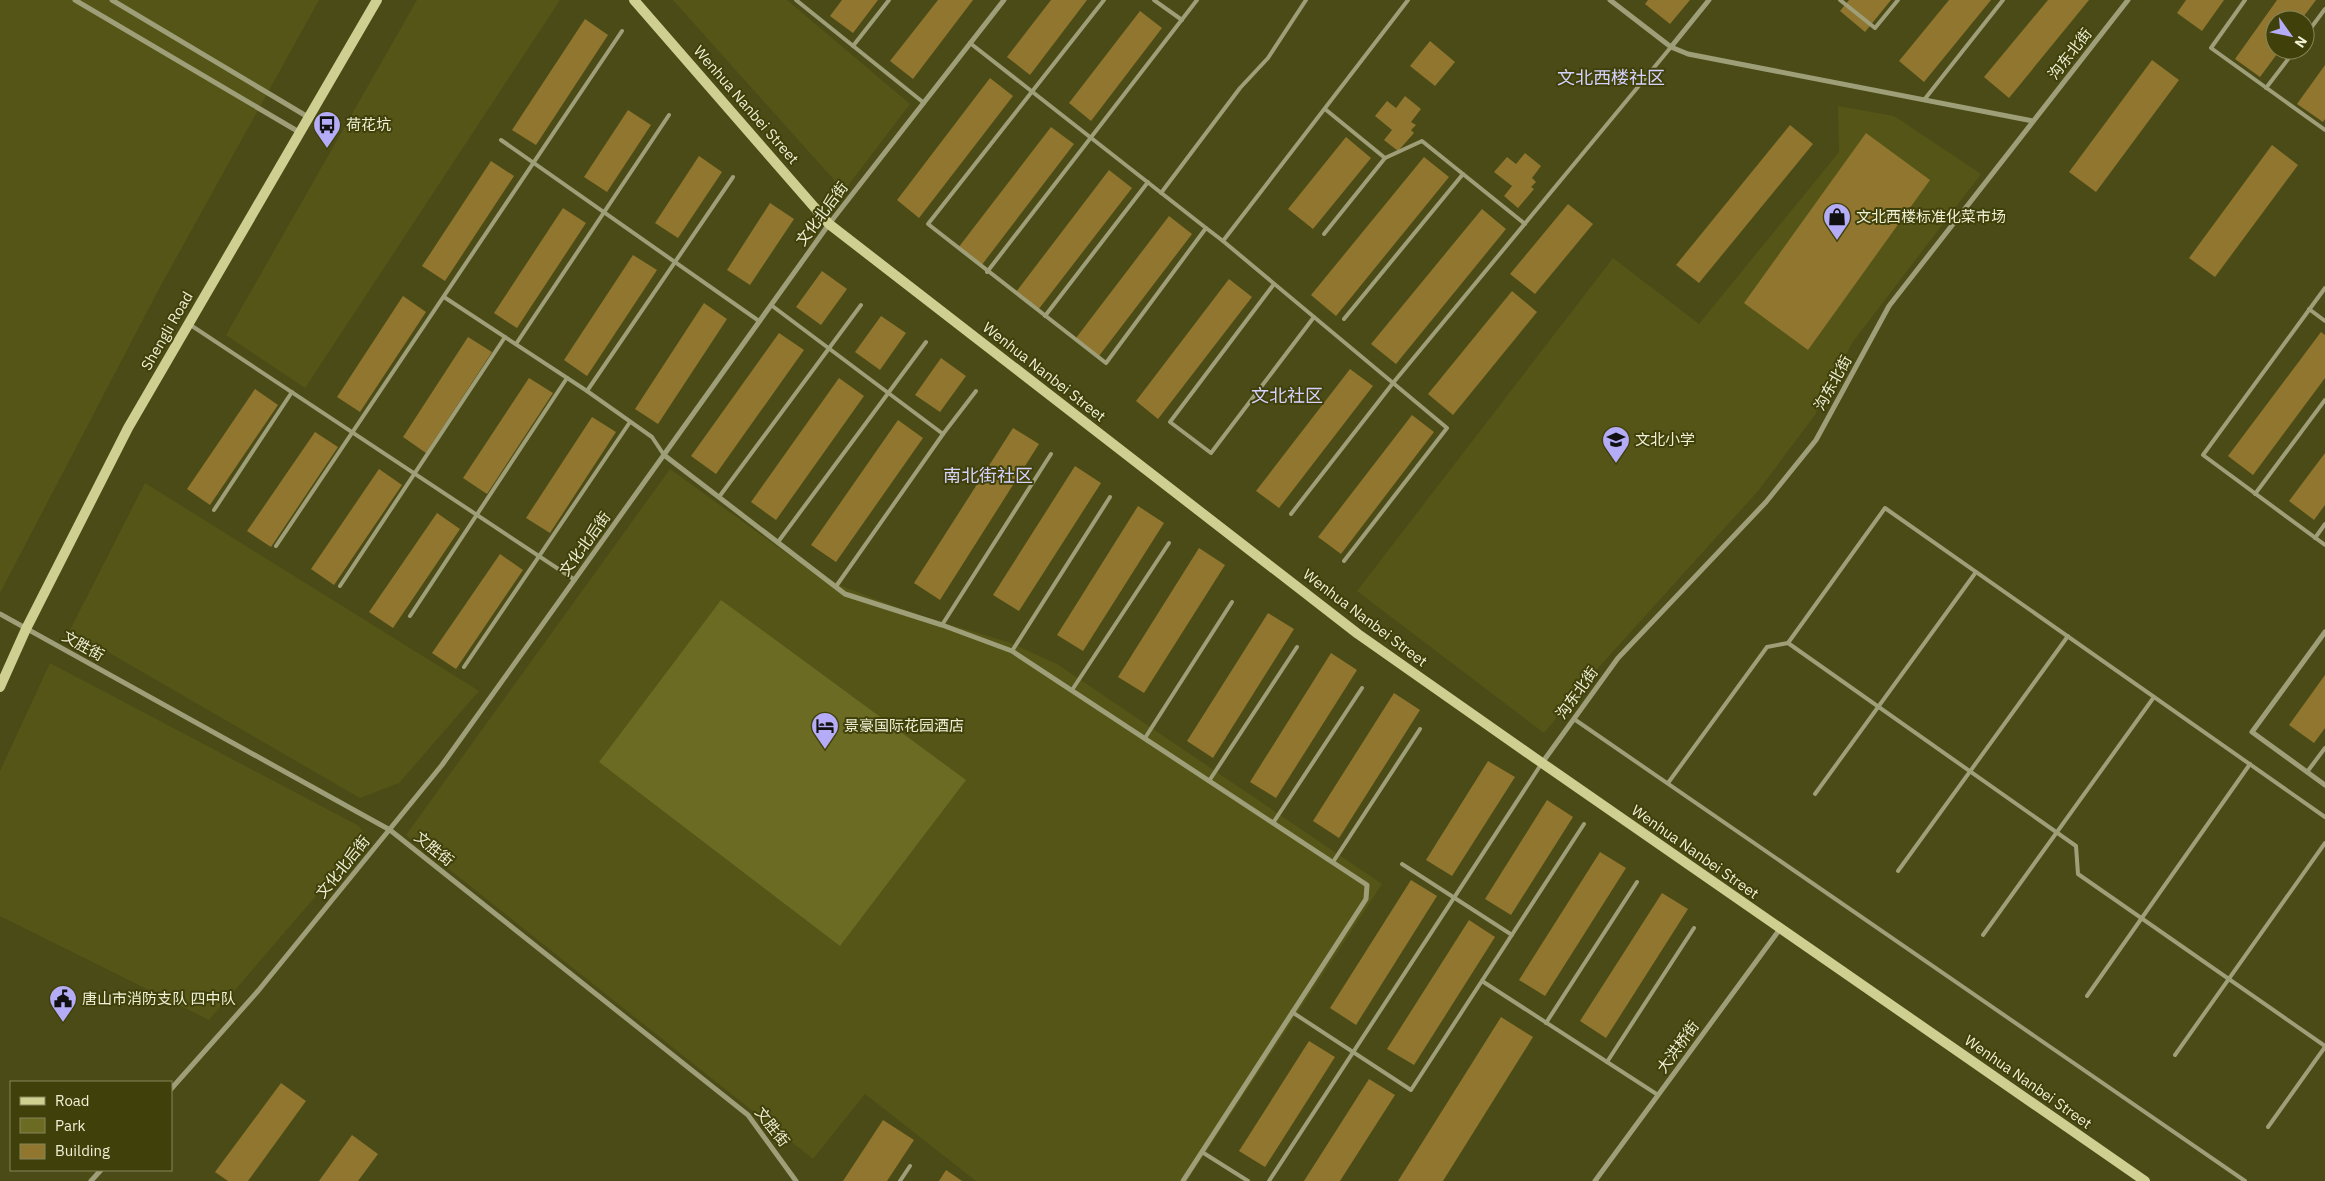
<svg xmlns="http://www.w3.org/2000/svg" width="2325" height="1181" viewBox="0 0 2325 1181" font-family="'IBM Plex Sans','Noto Sans SC',sans-serif">
<style>
.built{fill:#555517}
.green{fill:#6b6b23}
.building{fill:#90762e}
.lines{fill:none;stroke-linecap:round;stroke-linejoin:round}
.lane{stroke:#9e9f78;stroke-width:4}
.street{stroke:#9e9f78;stroke-width:5}
.secondary{stroke:#cecf91;stroke-width:10}
.labels{text-anchor:middle;stroke-width:4;stroke-linejoin:round;paint-order:stroke}
.street-label{font-size:15px;fill:#eff0d5;stroke:#40400a}
.poi-label{font-size:15px;fill:#eff0d5;stroke:#40400a;text-anchor:start}
.quarter-label{font-size:18px;fill:#d6d2fe;stroke:#40400a}
</style>
<rect width="100%" height="100%" fill="#4b4b17"/>
<g class="built">
<polygon points="0,0 319,0 160,287 0,593"/>
<polygon points="417,0 560,0 305,388 226,335"/>
<polygon points="673,0 787,0 910,104 844,191"/>
<polygon points="1838,106 1894,116 1981,174 1852,343 1815,415 1758,491 1589,678 1544,733 1357,591 1613,258 1699,324 1839,152"/>
<polygon points="670,469 793,558 846,588 921,616 1008,642 1057,664 1382,884 1187,1181 976,1181 865,1094 813,1159 406,835"/>
<polygon points="145,483 479,691 399,783 360,798 70,630"/>
<polygon points="50,663 359,826 366,838 209,1020 0,916 0,771"/>
</g>
<polygon class="green" points="721,600 966,780 840,946 599,762"/>
<g class="building">
<polygon points="842,0 878,0 853,33 830,16"/>
<polygon points="938,0 973,0 913,79 890,61"/>
<polygon points="1051,0 1087,0 1030,75 1007,57"/>
<polygon points="1648,0 1690,0 1670,24 1645,4"/>
<polygon points="1849,0 1891,0 1865,32 1840,11"/>
<polygon points="1949,0 1991,0 1924,82 1899,61"/>
<polygon points="2048,0 2089,0 2009,98 1984,77"/>
<polygon points="2186,0 2224,0 2202,31 2177,13"/>
<polygon points="2277,0 2316,0 2301,20 2275,20 2275,50 2280,50 2260,77 2235,59"/>
<polygon points="1140,11 1162,28 1091,121 1069,103"/>
<polygon points="585,19 608,35 536,145 512,130"/>
<polygon points="1430,41 1455,62 1435,86 1410,66"/>
<polygon points="2152,60 2179,80 2096,192 2069,172"/>
<polygon points="2325,65 2325,119 2323,122 2297,104"/>
<polygon points="990,78 1013,96 919,218 897,200"/>
<polygon points="1405,96 1421,109 1411,122 1416,125 1411,130 1414,133 1398,151 1384,140 1392,130 1375,116 1387,101 1396,108"/>
<polygon points="628,110 651,125 607,192 584,177"/>
<polygon points="1790,125 1813,144 1699,283 1676,265"/>
<polygon points="1051,127 1074,144 981,266 958,248"/>
<polygon points="1866,133 1930,180 1808,350 1744,303"/>
<polygon points="1346,137 1371,158 1313,229 1288,209"/>
<polygon points="2272,145 2298,165 2215,277 2189,258"/>
<polygon points="1525,153 1541,166 1532,178 1536,182 1531,187 1534,189 1518,208 1504,196 1512,186 1494,172 1507,157 1516,164"/>
<polygon points="699,156 722,172 678,238 655,223"/>
<polygon points="1424,157 1449,177 1336,316 1311,295"/>
<polygon points="491,161 514,176 445,281 422,266"/>
<polygon points="1109,170 1132,188 1038,310 1016,292"/>
<polygon points="770,203 794,219 750,285 727,270"/>
<polygon points="1568,204 1593,224 1535,294 1510,274"/>
<polygon points="563,208 586,223 517,328 494,313"/>
<polygon points="1482,209 1506,229 1396,364 1371,344"/>
<polygon points="1169,216 1192,234 1099,356 1076,338"/>
<polygon points="633,255 657,270 587,376 564,360"/>
<polygon points="822,271 847,289 821,325 796,307"/>
<polygon points="1229,279 1252,297 1158,419 1136,401"/>
<polygon points="1512,291 1537,312 1453,415 1428,394"/>
<polygon points="403,296 426,312 360,412 337,397"/>
<polygon points="704,303 727,319 658,424 635,409"/>
<polygon points="881,316 906,333 880,370 855,352"/>
<polygon points="2321,332 2325,335 2325,378 2253,475 2228,456"/>
<polygon points="779,333 804,350 716,474 691,456"/>
<polygon points="468,337 492,352 426,453 403,437"/>
<polygon points="941,358 966,376 940,412 915,395"/>
<polygon points="1350,369 1373,386 1279,508 1256,491"/>
<polygon points="529,378 553,393 487,494 463,478"/>
<polygon points="839,378 864,396 776,520 751,502"/>
<polygon points="255,389 278,405 210,505 187,489"/>
<polygon points="1412,415 1434,432 1341,554 1318,537"/>
<polygon points="592,417 616,432 550,533 526,518"/>
<polygon points="898,420 923,438 836,562 811,545"/>
<polygon points="1013,428 1039,444 940,600 914,583"/>
<polygon points="315,432 338,447 271,547 247,531"/>
<polygon points="2325,453 2325,505 2314,520 2289,501"/>
<polygon points="1075,466 1101,483 1019,611 993,595"/>
<polygon points="379,469 402,485 334,585 311,569"/>
<polygon points="1138,506 1164,523 1083,651 1057,635"/>
<polygon points="437,513 460,529 393,628 369,612"/>
<polygon points="1199,548 1225,565 1144,693 1118,677"/>
<polygon points="500,554 523,570 456,669 432,653"/>
<polygon points="1268,613 1294,629 1213,758 1187,741"/>
<polygon points="1331,653 1357,670 1276,798 1250,782"/>
<polygon points="2325,675 2325,728 2314,743 2289,725"/>
<polygon points="1394,693 1420,710 1339,838 1313,821"/>
<polygon points="1488,761 1515,777 1452,876 1426,860"/>
<polygon points="1547,800 1573,817 1511,915 1485,899"/>
<polygon points="1600,852 1626,868 1545,996 1519,980"/>
<polygon points="1411,880 1437,896 1356,1025 1330,1008"/>
<polygon points="1662,893 1688,909 1606,1038 1580,1021"/>
<polygon points="1469,920 1495,937 1414,1065 1387,1049"/>
<polygon points="1501,1017 1533,1037 1443,1181 1398,1181"/>
<polygon points="1309,1041 1335,1057 1265,1167 1239,1151"/>
<polygon points="1369,1079 1395,1095 1340,1181 1304,1181"/>
<polygon points="281,1083 306,1101 248,1181 228,1181 215,1172"/>
<polygon points="883,1120 914,1140 887,1181 843,1181"/>
<polygon points="352,1135 378,1154 358,1181 319,1181"/>
<polygon points="946,1170 962,1181 939,1181"/>
</g>
<g class="lines">
<g class="lane">
<polyline points="796,0 924,103"/>
<polyline points="1104,0 928,224 1106,363 1206,228 1223,241 1447,428 1344,561"/>
<polyline points="1154,0 1182,20"/>
<polyline points="1840,0 1875,28 1898,0"/>
<polyline points="2245,0 2211,48 2325,130"/>
<polyline points="2305,36 2325,9"/>
<polyline points="970,43 1206,228"/>
<polyline points="853,46 889,0"/>
<polyline points="2266,88 2295,50"/>
<polyline points="1924,100 2003,0"/>
<polyline points="501,140 759,321"/>
<polyline points="1385,158 1422,141 1525,224"/>
<polyline points="1161,193 1240,88 1268,58 1306,0"/>
<polyline points="1324,234 1385,158 1325,109"/>
<polyline points="1223,241 1408,0"/>
<polyline points="987,272 1197,0"/>
<polyline points="1274,284 1170,422 1211,453 1314,317"/>
<polyline points="2325,288 2203,455 2325,545"/>
<polyline points="444,297 587,391 652,437 664,455"/>
<polyline points="771,305 943,434 837,585"/>
<polyline points="2309,309 2325,321"/>
<polyline points="1045,316 1148,182"/>
<polyline points="1344,319 1463,174"/>
<polyline points="189,324 575,580"/>
<polyline points="516,344 669,115"/>
<polyline points="587,391 733,177"/>
<polyline points="943,434 976,391"/>
<polyline points="2255,494 2325,400"/>
<polyline points="719,497 861,305"/>
<polyline points="214,510 292,392"/>
<polyline points="1291,514 1393,383 1671,47"/>
<polyline points="2315,538 2325,524"/>
<polyline points="778,542 926,342"/>
<polyline points="276,546 622,31"/>
<polyline points="340,586 505,337"/>
<polyline points="410,616 567,378"/>
<polyline points="942,625 1051,454"/>
<polyline points="1788,643 2076,846 2078,874 2325,1046"/>
<polyline points="1012,651 1110,497"/>
<polyline points="464,667 630,422"/>
<polyline points="1072,690 1169,543"/>
<polyline points="1574,719 2245,1181"/>
<polyline points="1145,738 1232,602"/>
<polyline points="2307,772 2325,748"/>
<polyline points="1209,781 1297,647"/>
<polyline points="1668,783 1767,647 1788,643 1885,508 2325,817"/>
<polyline points="1815,794 1976,572"/>
<polyline points="1273,823 1362,688"/>
<polyline points="1333,862 1420,729"/>
<polyline points="1402,864 1512,935"/>
<polyline points="1898,871 2068,636"/>
<polyline points="1983,935 2154,697"/>
<polyline points="1482,981 1658,1095"/>
<polyline points="2087,996 2250,764"/>
<polyline points="1292,1012 1411,1090 1584,824"/>
<polyline points="1546,1023 1637,882"/>
<polyline points="2175,1055 2325,843"/>
<polyline points="1607,1062 1694,928"/>
<polyline points="2268,1127 2325,1047"/>
<polyline points="1202,1152 1248,1181"/>
<polyline points="900,1181 910,1166"/>
<polyline points="1269,1181 1542,763"/>
</g>
<g class="street">
<polyline points="75,0 299,132"/>
<polyline points="112,0 308,117"/>
<polyline points="1610,0 1671,47 1688,54 2033,121"/>
<polyline points="1671,47 1709,0"/>
<polyline points="664,455 845,594 942,625 1012,651 1367,885 1366,899 1183,1181"/>
<polyline points="0,614 390,830 748,1115 796,1181"/>
<polyline points="2325,632 2252,732 2325,785"/>
<polyline points="1542,763 1618,658 1766,502 1816,440 1889,306 2128,0"/>
<polyline points="171,1089 258,991 442,765 829,224 1004,0"/>
<polyline points="91,1181 101,1170"/>
<polyline points="1595,1181 1780,929"/>
</g>
<g class="secondary">
<polyline points="634,0 829,224 1358,634 1542,763 2145,1181"/>
<polyline points="0,687 26,629 128,428 377,0"/>
</g>
</g>
<defs>
<symbol id="bus-pin" viewBox="-11 -11 22 30"><path d="M0 17L-7.5 6A9.5 9.5 0 1 1 7.5 6Z" fill="#b5acf8" stroke="#40400a"/><path d="M-5-6H5V4H4V6H2V4H-2V6H-4V4H-5ZM-3.5-4V0h7V-4ZM-3.5 1.2v1.5H-2V1.2ZM2 1.2v1.5H3.5V1.2Z" fill="#111"/></symbol>
<symbol id="shop-pin" viewBox="-11 -11 22 30"><path d="M0 17L-7.5 6A9.5 9.5 0 1 1 7.5 6Z" fill="#b5acf8" stroke="#40400a"/><path d="M-5-2.5h2.3a2.7 3.5 0 0 1 5.4 0H5L5.5 6h-11ZM-1.5-2.5h3a1.5 2.3 0 0 0-3 0Z" fill="#111"/></symbol>
<symbol id="school-pin" viewBox="-11 -11 22 30"><path d="M0 17L-7.5 6A9.5 9.5 0 1 1 7.5 6Z" fill="#b5acf8" stroke="#40400a"/><path d="M0-5L7-2L0 1L-7-2ZM-4 1L0 2.5L4 1V4Q0 6-4 4Z" fill="#111"/></symbol>
<symbol id="hotel-pin" viewBox="-11 -11 22 30"><path d="M0 17L-7.5 6A9.5 9.5 0 1 1 7.5 6Z" fill="#b5acf8" stroke="#40400a"/><path d="M-6-4.5h1.5V1H6V5H4.5V3h-9V5H-6ZM-4 0a1.8 1.8 0 1 1 3.6 0ZM.5 0V-2.5h3Q6-2.5 6 0Z" fill="#111"/></symbol>
<symbol id="civic-pin" viewBox="-11 -11 22 30"><path d="M0 17L-7.5 6A9.5 9.5 0 1 1 7.5 6Z" fill="#b5acf8" stroke="#40400a"/><path d="M-.6-6.5H3V-4.5H.6V-3L4-1V1h2V6H-6V1h2V-1L-.6-3ZM-1.2 2.5V6h2.4V2.5Z" fill="#111"/></symbol>
</defs>
<g fill-rule="evenodd">
<use href="#bus-pin" x="311" y="109" width="32" height="43"/>
<use href="#shop-pin" x="1821" y="201" width="32" height="43"/>
<use href="#school-pin" x="1600" y="424" width="32" height="43"/>
<use href="#hotel-pin" x="809" y="710" width="32" height="43"/>
<use href="#civic-pin" x="47" y="983" width="32" height="43"/>
</g>
<g class="labels">
<g class="street-label">
<text transform="translate(2070 54) rotate(-52)" y="5">沟东北街</text>
<text transform="translate(746 105) rotate(49)" y="5">Wenhua Nanbei Street</text>
<text transform="translate(822 214) rotate(-53)" y="5">文化北后街</text>
<text transform="translate(167 331) rotate(-60)" y="5">Shengli Road</text>
<text transform="translate(1044 372) rotate(38)" y="5">Wenhua Nanbei Street</text>
<text transform="translate(1833 383) rotate(-61)" y="5">沟东北街</text>
<text transform="translate(585 544) rotate(-54)" y="5">文化北后街</text>
<text transform="translate(1365 618) rotate(37)" y="5">Wenhua Nanbei Street</text>
<text transform="translate(83 646) rotate(29)" y="5">文胜街</text>
<text transform="translate(1577 693) rotate(-54)" y="5">沟东北街</text>
<text transform="translate(434 849) rotate(39)" y="5">文胜街</text>
<text transform="translate(1695 852) rotate(35)" y="5">Wenhua Nanbei Street</text>
<text transform="translate(343 867) rotate(-51)" y="5">文化北后街</text>
<text transform="translate(1678 1047) rotate(-54)" y="5">大洪桥街</text>
<text transform="translate(2028 1082) rotate(35)" y="5">Wenhua Nanbei Street</text>
<text transform="translate(772 1127) rotate(52)" y="5">文胜街</text>
</g>
<g class="poi-label">
<text x="346" y="130">荷花坑</text>
<text x="1856" y="222">文北西楼标准化菜市场</text>
<text x="1635" y="445">文北小学</text>
<text x="844" y="731">景豪国际花园酒店</text>
<text x="82" y="1004">唐山市消防支队 四中队</text>
</g>
<g class="quarter-label">
<text x="1611" y="84">文北西楼社区</text>
<text x="1287" y="402">文北社区</text>
<text x="988" y="482">南北街社区</text>
</g>
</g>
<rect x="10" y="1081" width="162" height="90" fill="#40400a" stroke="#86865b"/>
<rect x="20" y="1097" width="25" height="8" fill="#cecf91" stroke="#86865b"/>
<text x="55" y="1106" font-size="15" fill="#eff0d5">Road</text>
<rect x="20" y="1118" width="25" height="15" fill="#6b6b23" stroke="#86865b"/>
<text x="55" y="1131" font-size="15" fill="#eff0d5">Park</text>
<rect x="20" y="1144" width="25" height="15" fill="#90762e" stroke="#86865b"/>
<text x="55" y="1156" font-size="15" fill="#eff0d5">Building</text>
<g transform="translate(2290 35) rotate(123)"><circle r="24" fill="#40400a" stroke="#86865b"/>
<path d="M0-4L9 19L0 12L-9 19Z" fill="#b5acf8"/>
<text y="-8" font-size="14" font-weight="bold" text-anchor="middle" fill="#eff0d5">N</text>
</g>
</svg>
